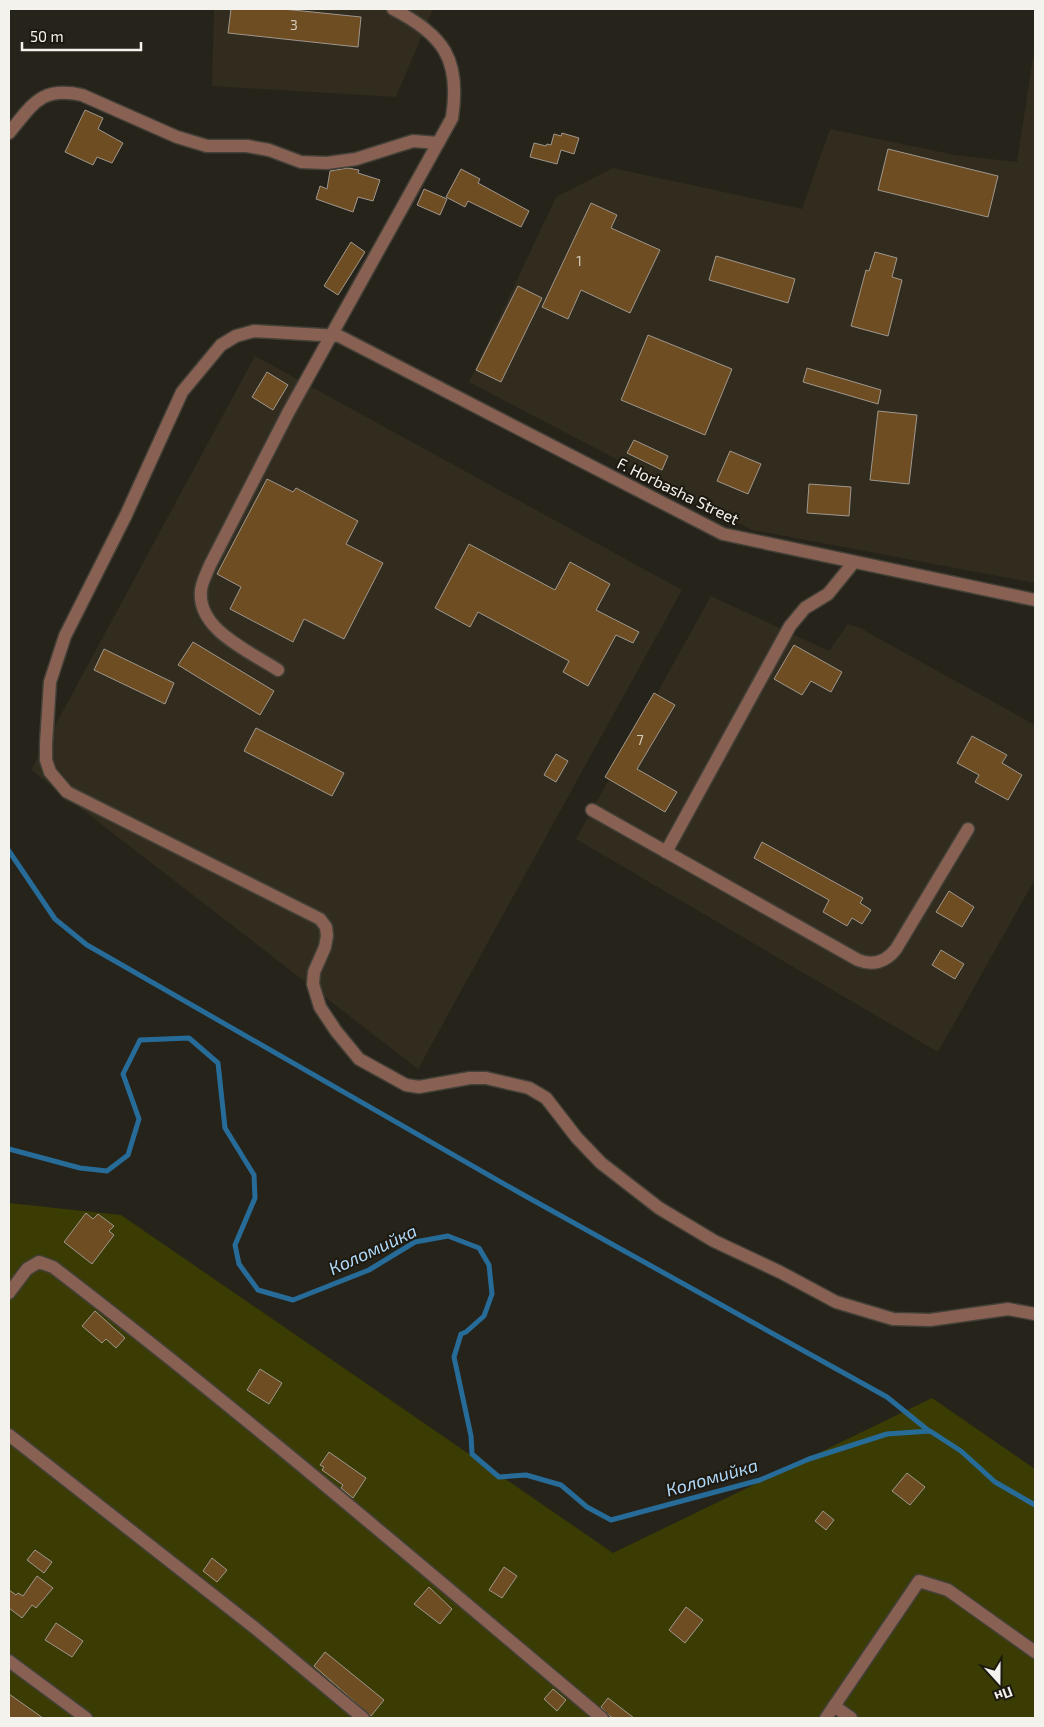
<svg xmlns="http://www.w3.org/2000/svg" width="1044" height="1727" viewBox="0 0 1044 1727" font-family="'Exo 2',sans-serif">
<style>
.built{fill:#312c1d}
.green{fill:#3a3c04}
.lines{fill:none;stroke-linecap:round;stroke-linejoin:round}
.stream{stroke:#276c99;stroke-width:5}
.building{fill:#6f4d22;stroke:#9f978e}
.minor-casing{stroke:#434038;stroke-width:15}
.minor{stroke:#886153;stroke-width:12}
.labels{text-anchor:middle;stroke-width:4;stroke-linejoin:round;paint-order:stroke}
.number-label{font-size:14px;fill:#d3c9ba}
.street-label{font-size:16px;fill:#f4f2ed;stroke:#1d1911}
.water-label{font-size:18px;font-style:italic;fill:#b0d9f8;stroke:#1d1911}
</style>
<rect width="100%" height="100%" fill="#26231a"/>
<g class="built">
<polygon points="214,9 433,9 396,97 212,86"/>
<polygon points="1035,44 1035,583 752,530 469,382 556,197 613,168 802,209 830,129 955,155 1017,162"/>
<polygon points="255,356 682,590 418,1069 31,770"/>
<polygon points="711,596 829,651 848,624 860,628 1035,725 1035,879 938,1052 576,839"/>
</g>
<polygon class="green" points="9,1203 121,1215 613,1553 932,1398 1035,1469 1035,1718 9,1718"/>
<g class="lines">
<g class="stream">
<polyline points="9,851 55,919 87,945 520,1193 887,1397 929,1431"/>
<polyline points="9,1149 80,1168 107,1171 128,1155 139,1119 123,1074 140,1040 189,1038 218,1063 225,1128 254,1175 255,1198 235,1245 239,1264 258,1290 293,1300 369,1270 415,1242 448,1236 479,1248 489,1265 492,1294 484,1316 466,1332 461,1334 454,1357 471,1436 472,1454 499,1477 526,1475 561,1485 587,1507 611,1520 760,1480 809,1459 887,1434 930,1431 961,1451 995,1482 1035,1505"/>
</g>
</g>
<g class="building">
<polygon points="231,9 283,9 361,17 358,47 228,33"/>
<polygon points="85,110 103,118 98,129 123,143 112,163 97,157 93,165 65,152"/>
<polygon points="562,133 579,138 574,154 561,150 557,164 530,157 534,143 546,146 547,144 551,145 554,134 561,136"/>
<polygon points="888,149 998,176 988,217 878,190"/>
<polygon points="348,168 359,170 358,173 380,180 373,201 358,197 353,212 316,199 320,186 327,189 330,171"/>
<polygon points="461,169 480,179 478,183 529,211 521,227 468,201 465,207 446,197"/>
<polygon points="424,189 447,199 440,215 417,205"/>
<polygon points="591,203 617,215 611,228 660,250 630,313 581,290 568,319 542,307"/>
<polygon points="351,242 365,252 338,295 324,286"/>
<polygon points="875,252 897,258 892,277 902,280 888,336 851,326 866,270 869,271"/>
<polygon points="716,256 795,279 788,303 709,280"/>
<polygon points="518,286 542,298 501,382 476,370"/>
<polygon points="648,335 732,369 705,435 621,400"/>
<polygon points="807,368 881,390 878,404 803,382"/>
<polygon points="267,372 288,385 273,410 252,397"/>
<polygon points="878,411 917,415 909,484 870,480"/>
<polygon points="634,440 668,456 662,470 627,453"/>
<polygon points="730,451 761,464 748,494 717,481"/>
<polygon points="267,479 293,492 296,488 358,521 346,544 383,563 344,639 304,619 293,642 230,609 241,587 217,574"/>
<polygon points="809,484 851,487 849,516 807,513"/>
<polygon points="469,544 555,590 570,562 610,584 596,610 639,632 633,643 616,635 588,686 563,672 569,661 478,612 470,627 435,608"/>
<polygon points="193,642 274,691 260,715 178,665"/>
<polygon points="794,645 842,672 831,692 811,681 802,695 774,679"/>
<polygon points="104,649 174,683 165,704 94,670"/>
<polygon points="654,693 675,705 637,769 677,792 665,812 605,777"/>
<polygon points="256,728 344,773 332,796 244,751"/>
<polygon points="972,736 1007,755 1002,763 1022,775 1008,800 975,782 979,775 957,763"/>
<polygon points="556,754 568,761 556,782 544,775"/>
<polygon points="762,842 863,898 860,903 871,910 862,924 852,918 847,926 823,912 829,900 754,858"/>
<polygon points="949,891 974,907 962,927 936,912"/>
<polygon points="941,950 964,964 955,979 932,965"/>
<polygon points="86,1213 93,1219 98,1214 114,1226 109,1231 114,1235 92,1264 64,1242"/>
<polygon points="95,1311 125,1338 116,1348 106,1339 102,1343 82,1326"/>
<polygon points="260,1369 282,1383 269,1404 247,1390"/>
<polygon points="329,1452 366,1478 353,1498 341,1488 343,1485 322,1470 324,1467 320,1465"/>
<polygon points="907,1473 925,1487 910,1505 892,1491"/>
<polygon points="823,1511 834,1520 826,1530 815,1521"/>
<polygon points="35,1550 52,1562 44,1573 27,1560"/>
<polygon points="212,1558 227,1570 217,1582 203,1571"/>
<polygon points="504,1567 517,1576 502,1598 489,1590"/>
<polygon points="37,1576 53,1588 36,1608 32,1605 22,1618 9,1608 9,1590 16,1595 18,1593 23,1596"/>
<polygon points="429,1587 452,1609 440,1624 414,1604"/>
<polygon points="686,1607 703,1620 685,1643 669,1630"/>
<polygon points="56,1623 83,1641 72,1657 45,1640"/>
<polygon points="325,1652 384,1700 371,1716 314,1666"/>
<polygon points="553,1689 566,1700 557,1711 544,1699"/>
<polygon points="9,1694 43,1718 9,1718"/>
<polygon points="608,1698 634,1718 613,1718 610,1716 601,1707"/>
</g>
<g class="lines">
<defs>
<g id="minor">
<path d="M 9,133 C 33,104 41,86 82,95 L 177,137 L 207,146 L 247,146 L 269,150 L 301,162 L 327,163 L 356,159 L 413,141 L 438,143"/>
<polyline points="1035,600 723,534 339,336 254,331 236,336 221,345 182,392 126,515 65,636 50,682 46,744 46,760 50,772 67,792 320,919 326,927 327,936 325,947 314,972 313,984 320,1007 336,1031 359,1059 406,1085 419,1087 470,1078 486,1078 529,1088 546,1098 577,1138 601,1163 659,1208 714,1241 780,1272 836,1302 893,1319 930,1320 1008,1309 1035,1314"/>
<path d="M 278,670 C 251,652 197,630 201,591 C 201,583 207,573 210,565 L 288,413 L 452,118 C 461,60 444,35 393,9"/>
<path d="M 592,810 L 858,960 C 873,966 886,962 896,949 L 968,829"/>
<polyline points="666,852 790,626 805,608 828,594 854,562"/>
<path d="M 9,1293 L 27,1269 L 39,1262 L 53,1267 C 241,1411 421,1566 602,1718"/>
<polyline points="9,1435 255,1628 363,1718"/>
<polyline points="9,1661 86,1718"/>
<polyline points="834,1706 851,1718"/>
<polyline points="826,1718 919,1581 948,1590 1035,1652"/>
</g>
</defs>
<use href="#minor" class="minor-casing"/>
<use href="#minor" class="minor"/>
</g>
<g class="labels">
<g class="number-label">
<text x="294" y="30">3</text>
<text x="579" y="266">1</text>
<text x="640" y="745">7</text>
</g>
<g class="street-label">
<text transform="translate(678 491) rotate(26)" y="6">F. Horbasha Street</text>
</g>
<g class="water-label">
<text transform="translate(373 1250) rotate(-25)" y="6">Коломийка</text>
<text transform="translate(712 1478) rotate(-16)" y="6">Коломийка</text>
</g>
</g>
<rect width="1044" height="1727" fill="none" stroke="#f4f2ed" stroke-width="20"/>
<g transform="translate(999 1682) rotate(159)" stroke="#1d1911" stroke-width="4" paint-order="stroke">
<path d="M0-4L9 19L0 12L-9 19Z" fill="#f4f2ed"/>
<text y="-8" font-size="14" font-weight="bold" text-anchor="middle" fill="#f4f2ed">Пн</text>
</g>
<path d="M22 42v8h119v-8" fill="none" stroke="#f4f2ed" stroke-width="2.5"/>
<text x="30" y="42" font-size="15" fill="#f4f2ed" stroke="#1d1911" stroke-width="4" paint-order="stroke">50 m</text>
</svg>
